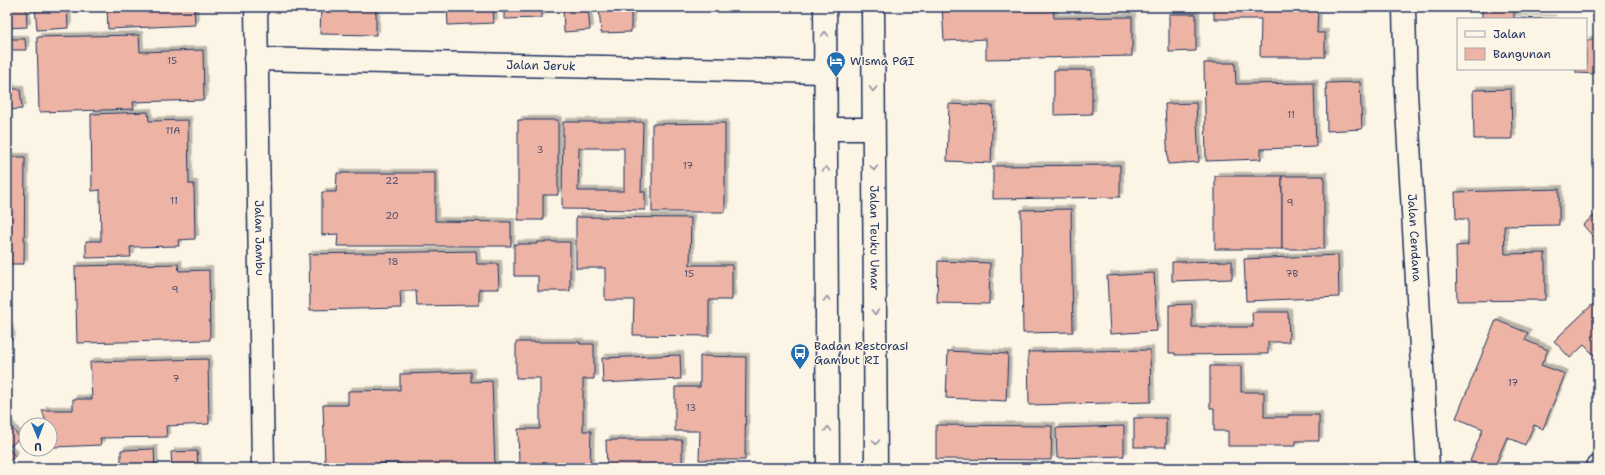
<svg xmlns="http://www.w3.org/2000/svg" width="1605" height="475" viewBox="0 0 1605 475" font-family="'Shantell Sans',sans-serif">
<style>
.building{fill:#edb4a5;stroke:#1b2f5e;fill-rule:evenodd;filter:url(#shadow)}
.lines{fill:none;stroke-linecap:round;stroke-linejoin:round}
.street-casing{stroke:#1b2f5e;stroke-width:25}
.secondary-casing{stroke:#1b2f5e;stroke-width:25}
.street{stroke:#fcf5e5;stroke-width:22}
.secondary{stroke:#fcf5e5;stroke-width:22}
.oneway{stroke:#8c92a2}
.labels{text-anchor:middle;stroke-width:3;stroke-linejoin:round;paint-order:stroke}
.number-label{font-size:10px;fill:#505070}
.poi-label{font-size:12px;fill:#1b2f5e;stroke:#fcf5e5;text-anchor:start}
.street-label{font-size:12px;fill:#1b2f5e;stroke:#fcf5e5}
</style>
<defs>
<filter id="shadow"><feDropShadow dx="3.5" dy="-3.5" stdDeviation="0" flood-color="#0004"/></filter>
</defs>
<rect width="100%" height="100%" fill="#fcf5e5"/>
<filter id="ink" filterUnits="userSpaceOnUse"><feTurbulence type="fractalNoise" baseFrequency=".025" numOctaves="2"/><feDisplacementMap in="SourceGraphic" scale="8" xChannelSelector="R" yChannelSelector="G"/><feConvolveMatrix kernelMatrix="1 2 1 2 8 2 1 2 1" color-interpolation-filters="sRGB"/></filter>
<g filter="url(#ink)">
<g class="building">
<polygon points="7,7 26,7 27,27 7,28"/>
<polygon points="35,7 67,7 68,28 37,30"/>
<polygon points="107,7 194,7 195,25 108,29"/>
<polygon points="321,7 376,7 376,35 320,34"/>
<polygon points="447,7 493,7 494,23 448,25"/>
<polygon points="504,7 542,7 542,18 504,19"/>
<polygon points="563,7 588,7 590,30 564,32"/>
<polygon points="599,7 631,7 631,32 601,33"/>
<rect x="636" y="7" width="94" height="1"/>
<polygon points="942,7 1053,7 1054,18 1132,17 1132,56 986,59 986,39 944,41"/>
<polygon points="1214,7 1318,7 1317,33 1325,33 1325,57 1260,57 1261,19 1214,19"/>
<polygon points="1482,7 1514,7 1514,18 1553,19 1479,19 1482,18"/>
<polygon points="1169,14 1196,14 1196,51 1169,52"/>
<polygon points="139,35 140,52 203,50 204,100 133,102 134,109 39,112 37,37"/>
<polygon points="7,39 25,39 26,50 7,50"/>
<polygon points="1586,40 1598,40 1598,74 1576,73 1576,69 1586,69"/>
<polygon points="1204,63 1235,63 1236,84 1314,83 1316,147 1261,149 1261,159 1206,161"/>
<polygon points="1054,70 1092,70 1092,114 1054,115"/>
<polygon points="1360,82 1362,129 1327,131 1326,83"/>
<polygon points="7,89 20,89 22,109 7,110"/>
<polygon points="1511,89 1512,139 1474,139 1473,90"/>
<polygon points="1196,103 1199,162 1168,164 1165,104"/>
<polygon points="949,104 993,106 991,163 947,161"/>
<polygon points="148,112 149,121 188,120 189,184 194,184 195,239 178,240 179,246 130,247 131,257 86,258 86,241 101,241 100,190 92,191 91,114"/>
<polygon points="518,120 558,120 558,195 543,195 543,220 518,220"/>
<path d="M 563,122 L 643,122 L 641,192 L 645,192 L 645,210 L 562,209 ZM 579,148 L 624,148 L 624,191 L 578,191 Z"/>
<polygon points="725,123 725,212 652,212 652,124"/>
<polygon points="7,157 25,157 24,264 7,264"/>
<polygon points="1120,165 1120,197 993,199 993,166"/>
<polygon points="337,173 435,173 435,221 511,222 511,246 337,246 338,234 322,235 322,192 336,192"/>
<rect x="1215" y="176" width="67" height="73"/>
<rect x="1282" y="176" width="42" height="73"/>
<polygon points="1559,189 1559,225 1504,226 1505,254 1545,253 1545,300 1457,301 1456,246 1468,245 1468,219 1456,219 1455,192"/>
<polygon points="1071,209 1073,332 1023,333 1021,210"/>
<polygon points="1598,213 1598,242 1583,225"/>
<polygon points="576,217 691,218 690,265 732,265 732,300 709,300 709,336 633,335 634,300 605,300 605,268 576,268"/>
<polygon points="537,242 570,242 570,291 538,291 538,276 514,276 514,244 537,244"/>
<polygon points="476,251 477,264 498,264 499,289 479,289 479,305 417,306 416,291 400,291 401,308 310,310 309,254"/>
<polygon points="1338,255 1339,297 1246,301 1244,259"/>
<polygon points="938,261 990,263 989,304 937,303"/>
<polygon points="1232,261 1232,279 1172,281 1172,262"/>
<polygon points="178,264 179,271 209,270 210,340 77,343 75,266"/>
<polygon points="1154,273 1157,331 1110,334 1107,276"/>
<polygon points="1594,303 1595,304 1598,303 1598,359 1584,345 1570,358 1554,341"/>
<polygon points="1192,304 1192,327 1253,327 1252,312 1288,312 1289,342 1268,342 1268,354 1175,355 1175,353 1169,353 1169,305"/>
<polygon points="1496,320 1528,333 1525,340 1548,350 1541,365 1565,374 1543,429 1534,425 1525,445 1507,437 1494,468 1487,468 1470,461 1483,429 1456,418"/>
<polygon points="7,322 12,339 7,342"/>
<polygon points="516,342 580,342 580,344 594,344 594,379 583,379 583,431 591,431 590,465 519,465 518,429 540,429 540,378 516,378"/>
<polygon points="1150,350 1151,402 1029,405 1028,352"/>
<polygon points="948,351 1008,354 1006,401 946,398"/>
<polygon points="680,355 681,379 603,383 602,358"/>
<polygon points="700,356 746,357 745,460 699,460 700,431 675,431 675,387 700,387"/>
<polygon points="208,359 209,424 166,426 167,437 100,438 101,445 54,447 50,434 50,425 47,425 42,410 73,410 73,399 92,399 90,362"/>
<polygon points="1210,366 1241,366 1241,392 1264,392 1264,417 1288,417 1288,415 1319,415 1319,441 1296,441 1296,446 1228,446 1228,431 1214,431 1214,408 1210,408"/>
<polygon points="471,372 471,382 492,381 495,468 400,468 400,463 325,465 323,405 348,405 348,391 400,390 400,374"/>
<rect x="1134" y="418" width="32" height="29"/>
<polygon points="7,422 20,438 8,448 15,456 7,463"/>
<polygon points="936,425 1052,426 1051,460 936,459"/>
<polygon points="1124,426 1124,456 1057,458 1056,428"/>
<polygon points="606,440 682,440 682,468 607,468"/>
<polygon points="154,449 155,468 121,468 121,450"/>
<polygon points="197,451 198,468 172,468 171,452"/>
</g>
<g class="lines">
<defs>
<g id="street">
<path id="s1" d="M 256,7 L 263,468"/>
<path id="s2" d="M 1404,7 L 1406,93 L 1428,468"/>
<path id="s3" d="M 256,59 L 825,72"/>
<polyline points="1597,468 1598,467"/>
</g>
<g id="secondary">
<polyline points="825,7 828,468"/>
<path id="s4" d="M 873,7 L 876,468"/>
<polyline points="826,129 873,129"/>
</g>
</defs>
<use href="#street" class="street-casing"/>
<use href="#secondary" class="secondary-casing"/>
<use href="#street" class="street"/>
<use href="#secondary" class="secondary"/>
</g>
<defs><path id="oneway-chevron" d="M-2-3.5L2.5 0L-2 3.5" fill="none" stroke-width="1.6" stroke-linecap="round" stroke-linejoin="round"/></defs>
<g class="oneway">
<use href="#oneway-chevron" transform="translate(825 34) rotate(-90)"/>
<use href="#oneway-chevron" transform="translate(873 89) rotate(90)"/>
<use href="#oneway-chevron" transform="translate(874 168) rotate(90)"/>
<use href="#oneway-chevron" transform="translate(826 169) rotate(-90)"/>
<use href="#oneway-chevron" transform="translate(827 299) rotate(-90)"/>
<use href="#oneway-chevron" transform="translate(875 312) rotate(90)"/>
<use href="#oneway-chevron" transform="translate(828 429) rotate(-90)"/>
<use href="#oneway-chevron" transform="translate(876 442) rotate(90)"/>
</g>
</g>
<defs>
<symbol id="hotel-pin" viewBox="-11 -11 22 30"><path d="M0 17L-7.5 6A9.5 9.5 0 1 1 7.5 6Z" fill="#1f6fb2" stroke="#fcf5e5"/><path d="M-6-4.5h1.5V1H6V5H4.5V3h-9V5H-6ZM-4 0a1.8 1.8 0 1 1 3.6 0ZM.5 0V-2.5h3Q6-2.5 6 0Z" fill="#fff"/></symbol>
<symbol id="bus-pin" viewBox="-11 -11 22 30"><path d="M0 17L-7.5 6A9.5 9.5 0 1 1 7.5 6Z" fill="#1f6fb2" stroke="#fcf5e5"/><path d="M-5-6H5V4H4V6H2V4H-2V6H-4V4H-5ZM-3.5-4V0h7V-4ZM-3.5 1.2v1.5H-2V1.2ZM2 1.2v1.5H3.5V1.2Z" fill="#fff"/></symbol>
</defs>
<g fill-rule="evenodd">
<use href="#hotel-pin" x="825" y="50" width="22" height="30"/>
<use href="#bus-pin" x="789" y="342" width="22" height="30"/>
</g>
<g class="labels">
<g class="number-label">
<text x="172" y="64">15</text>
<text x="1291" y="118">11</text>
<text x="173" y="134">11A</text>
<text x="540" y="153">3</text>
<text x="688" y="169">17</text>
<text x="392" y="184">22</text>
<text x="174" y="204">11</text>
<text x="1290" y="206">9</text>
<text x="392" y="219">20</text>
<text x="393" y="265">18</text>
<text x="689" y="277">15</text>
<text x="1292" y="277">7B</text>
<text x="175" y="293">9</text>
<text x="176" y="382">7</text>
<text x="1513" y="386">17</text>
<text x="691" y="411">13</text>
</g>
<g class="poi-label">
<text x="850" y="65">Wisma PGI</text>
<text x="814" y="350">Badan Restorasi<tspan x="814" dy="14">Gambut RI</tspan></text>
</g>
<g class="street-label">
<text dy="4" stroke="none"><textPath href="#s3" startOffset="285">Jalan Jeruk</textPath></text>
<text dy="4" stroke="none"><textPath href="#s1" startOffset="231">Jalan Jambu</textPath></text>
<text dy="4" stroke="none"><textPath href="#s4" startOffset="231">Jalan Teuku Umar</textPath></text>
<text dy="4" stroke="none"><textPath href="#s2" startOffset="231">Jalan Cendana</textPath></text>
</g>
</g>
<rect width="1605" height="475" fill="none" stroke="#fcf5e5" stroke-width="24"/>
<rect x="12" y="12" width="1581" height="451" fill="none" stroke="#1b2f5e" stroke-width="1.5" filter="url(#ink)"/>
<rect x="1457" y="18" width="130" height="52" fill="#fcf5e5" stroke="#a2a6af"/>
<rect x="1465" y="31" width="20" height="6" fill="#fcf5e5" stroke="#a2a6af"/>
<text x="1493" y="38" font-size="12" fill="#1b2f5e">Jalan</text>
<rect x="1465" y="48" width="20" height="12" fill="#edb4a5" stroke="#a2a6af"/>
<text x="1493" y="58" font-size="12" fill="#1b2f5e">Bangunan</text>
<g transform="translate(38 437) rotate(179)"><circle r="19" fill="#fcf5e5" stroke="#a2a6af"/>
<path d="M0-3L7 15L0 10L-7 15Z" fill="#1f6fb2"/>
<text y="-6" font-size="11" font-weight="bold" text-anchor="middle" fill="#1b2f5e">U</text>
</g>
</svg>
